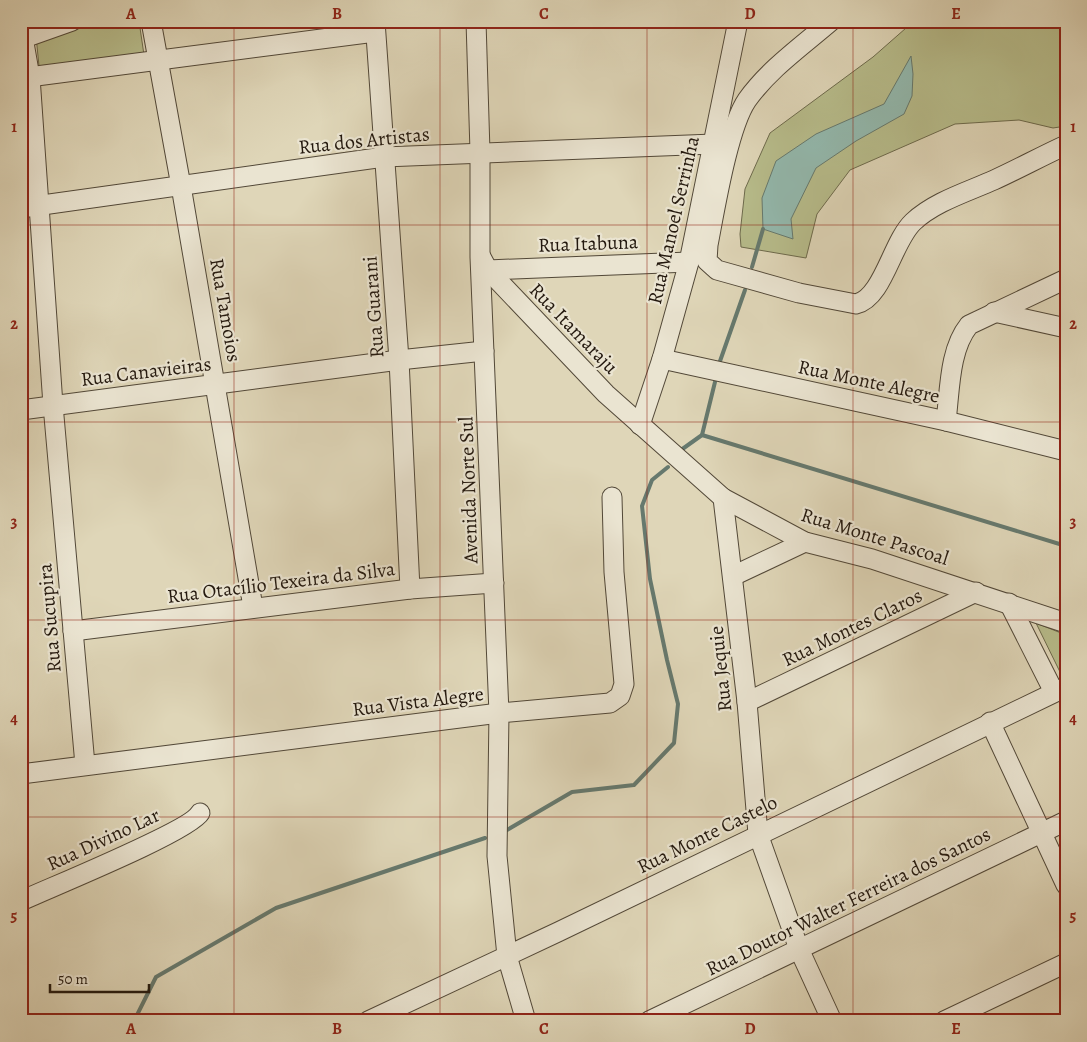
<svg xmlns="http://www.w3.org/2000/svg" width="1087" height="1042" viewBox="0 0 1087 1042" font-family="Alegreya,serif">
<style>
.green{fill:#b7bc8b;stroke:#6d6a4c}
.water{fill:#93b9ae;stroke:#66796e}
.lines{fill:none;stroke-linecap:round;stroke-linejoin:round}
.stream{stroke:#66796e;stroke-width:4}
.minor-casing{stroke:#524838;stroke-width:21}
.minor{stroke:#eae4d1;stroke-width:19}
.grid{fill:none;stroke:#8f2418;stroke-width:1;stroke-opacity:0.55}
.labels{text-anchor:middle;stroke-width:4.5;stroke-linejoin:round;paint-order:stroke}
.street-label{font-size:20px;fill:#23180e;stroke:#eae4d1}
.neatline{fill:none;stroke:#8f2418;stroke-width:2}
.grid-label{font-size:16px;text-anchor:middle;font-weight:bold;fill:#8f2418}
</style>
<rect width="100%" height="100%" fill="#dfd6b8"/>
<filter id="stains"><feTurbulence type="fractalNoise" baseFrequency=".004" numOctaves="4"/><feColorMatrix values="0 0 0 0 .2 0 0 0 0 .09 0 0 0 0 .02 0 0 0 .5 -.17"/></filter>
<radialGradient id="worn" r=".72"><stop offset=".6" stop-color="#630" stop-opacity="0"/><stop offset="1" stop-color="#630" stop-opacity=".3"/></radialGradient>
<g class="green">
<polygon points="77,21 139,21 144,55 39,66 36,36"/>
<polygon points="914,21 1066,21 1066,126 1053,128 1019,120 955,124 850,170 817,214 806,258 741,247 740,234 745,189 770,133 873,57"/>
<polygon points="1036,623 1066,635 1066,672 1061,674"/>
</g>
<polygon class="water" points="911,56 913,74 912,96 904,114 856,141 816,168 791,219 793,239 763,229 762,198 776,161 816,134 884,104"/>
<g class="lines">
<g class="stream">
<polyline points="752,267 763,229"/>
<polyline points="719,364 745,290"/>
<polyline points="702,435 1066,546"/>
<polyline points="681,450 702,435 715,382"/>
<polyline points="507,830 572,792 634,785 674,743 678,704 667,660 650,579 642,506 652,480 668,467"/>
<polyline points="134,1021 156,977 276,908 485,838"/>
</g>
<defs>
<g id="minor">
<polyline points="151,21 181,186 253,607"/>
<polyline points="375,21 399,360 410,589"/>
<polyline points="476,21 480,152 480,257 499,713 497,856 507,956 526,1021"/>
<path d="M 831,21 C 802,46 769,69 747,100 C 728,128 715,209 708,245 L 707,261 L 717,270 L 799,293 L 856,304 C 883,298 892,242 913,222 C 934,202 967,192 994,180 C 1018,169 1042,156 1066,145"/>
<polyline points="21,26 30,77 53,405 85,765"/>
<polyline points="24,38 72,21"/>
<polyline points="21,78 375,32"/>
<polyline points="21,208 384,157 714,144"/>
<polyline points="481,257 488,270 606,394 723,498 805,542 872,559 1066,623"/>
<polyline points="488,270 689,262"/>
<polyline points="994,312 1066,328"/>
<polyline points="662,359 946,421 1066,451"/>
<polyline points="21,410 399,360 484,351"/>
<path d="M 946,421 C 950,390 949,350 969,325 L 1066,279"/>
<polyline points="640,425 662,359 689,262 738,21"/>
<polyline points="723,498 747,702 758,834 799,949 832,1021"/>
<polyline points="733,576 805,542"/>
<polyline points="1009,603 1054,692"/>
<polyline points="73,631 410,589 494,583"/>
<polyline points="747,702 976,592"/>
<polyline points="990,722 1066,885"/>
<polyline points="21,774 499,713 610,703 620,696 624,684 614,572 612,497"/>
<path d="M 21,901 C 49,888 190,831 200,813"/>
<polyline points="368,1021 558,932 1066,687"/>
<polyline points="649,1021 1066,821"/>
<polyline points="944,1021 1066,963"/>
</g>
</defs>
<use href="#minor" class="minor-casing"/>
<use href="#minor" class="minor"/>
</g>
<path class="grid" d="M 234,21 L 234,1021M 440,21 L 440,1021M 647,21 L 647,1021M 853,21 L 853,1021M 21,225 L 1066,225M 21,422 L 1066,422M 21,620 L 1066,620M 21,817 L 1066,817"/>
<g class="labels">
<g class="street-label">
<text transform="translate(364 140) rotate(-6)" y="7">Rua dos Artistas</text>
<text transform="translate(673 220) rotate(-77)" y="7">Rua Manoel Serrinha</text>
<text transform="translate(588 243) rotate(-2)" y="7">Rua Itabuna</text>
<text transform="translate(373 307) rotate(-94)" y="7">Rua Guarani</text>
<text transform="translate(226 310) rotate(80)" y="7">Rua Tamoios</text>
<text transform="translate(574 328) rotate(46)" y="7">Rua Itamaraju</text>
<text transform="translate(146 371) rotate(-7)" y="7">Rua Canavieiras</text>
<text transform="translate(869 381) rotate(12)" y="7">Rua Monte Alegre</text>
<text transform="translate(468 490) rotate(-92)" y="7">Avenida Norte Sul</text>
<text transform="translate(875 536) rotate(17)" y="7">Rua Monte Pascoal</text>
<text transform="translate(281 582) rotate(-7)" y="7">Rua Otacílio Texeira da Silva</text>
<text transform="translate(49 618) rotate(-95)" y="7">Rua Sucupira</text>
<text transform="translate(852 627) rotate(-26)" y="7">Rua Montes Claros</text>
<text transform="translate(720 669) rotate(-96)" y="7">Rua Jequie</text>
<text transform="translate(418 701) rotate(-7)" y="7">Rua Vista Alegre</text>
<text transform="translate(707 834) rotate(-26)" y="7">Rua Monte Castelo</text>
<text transform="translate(103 839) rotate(-25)" y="7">Rua Divino Lar</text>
<text transform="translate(848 901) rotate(-26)" y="7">Rua Doutor Walter Ferreira dos Santos</text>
</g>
</g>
<rect width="1087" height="1042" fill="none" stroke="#dfd6b8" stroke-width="55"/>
<path d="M50 984v8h99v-8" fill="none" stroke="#23180e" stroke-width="2.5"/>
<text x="58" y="984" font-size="15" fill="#23180e" stroke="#eae4d1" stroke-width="4" paint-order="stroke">50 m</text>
<rect x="28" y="28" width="1032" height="986" class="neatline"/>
<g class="grid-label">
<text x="131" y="19">A</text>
<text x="337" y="19">B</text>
<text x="544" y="19">C</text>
<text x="750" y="19">D</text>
<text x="956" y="19">E</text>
<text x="14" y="132">1</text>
<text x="1073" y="132">1</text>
<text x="14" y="329">2</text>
<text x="1073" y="329">2</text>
<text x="14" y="527">3</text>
<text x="1073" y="527">3</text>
<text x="14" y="724">4</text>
<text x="1073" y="724">4</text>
<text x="14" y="921">5</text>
<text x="1073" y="921">5</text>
<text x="131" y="1034">A</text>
<text x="337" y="1034">B</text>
<text x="544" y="1034">C</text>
<text x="750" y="1034">D</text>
<text x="956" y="1034">E</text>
</g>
<rect width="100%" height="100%" filter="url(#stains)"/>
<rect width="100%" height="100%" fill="url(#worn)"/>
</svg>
